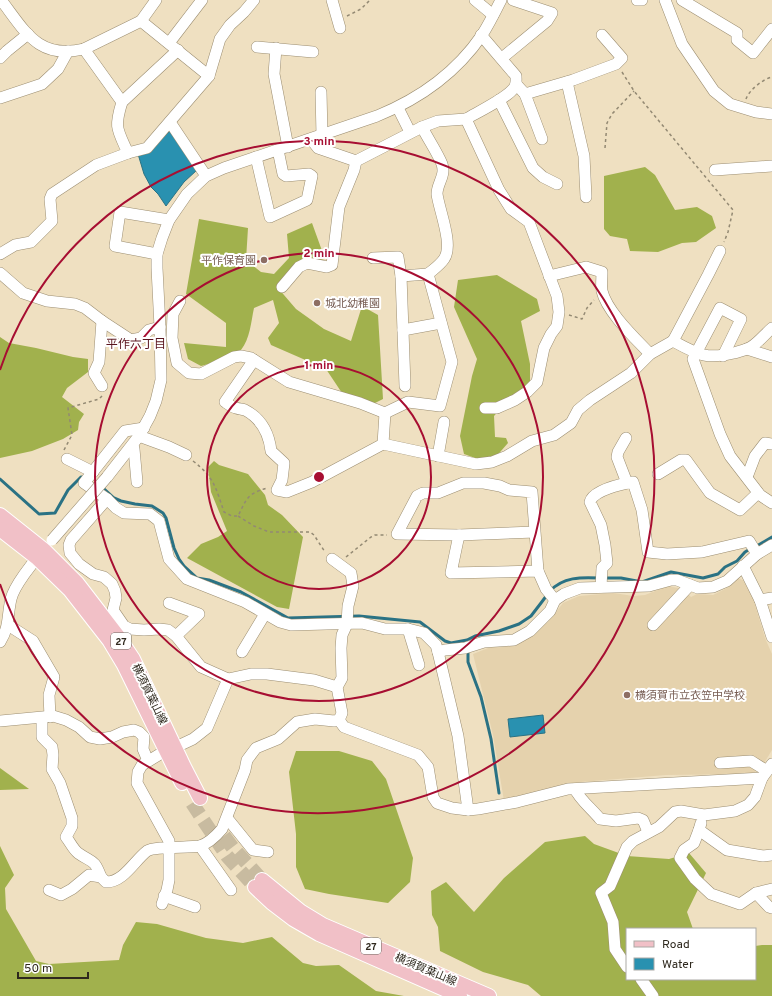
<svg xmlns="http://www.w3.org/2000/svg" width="772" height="996" viewBox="0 0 772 996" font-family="Overpass,'Noto Sans JP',sans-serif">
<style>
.built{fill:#e5d2ad}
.forest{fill:#a1b14d}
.water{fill:#2991b0;stroke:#2a7284}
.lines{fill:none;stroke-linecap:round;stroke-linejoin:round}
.stream{stroke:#2a7284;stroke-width:3}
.major-tunnel{stroke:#c8bba0;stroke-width:14;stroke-dasharray:14 7;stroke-linecap:butt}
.minor-casing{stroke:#9c8e72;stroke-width:12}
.major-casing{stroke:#fff;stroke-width:16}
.path{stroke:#938973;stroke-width:1.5;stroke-dasharray:3 3;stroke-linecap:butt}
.minor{stroke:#fff;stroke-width:11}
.major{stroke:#f1c0c7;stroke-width:14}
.minor-bridge-casing{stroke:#9c8e72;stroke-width:12;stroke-linecap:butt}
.minor-bridge{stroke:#fff;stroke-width:11}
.ring{fill:none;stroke:#a70e32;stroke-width:2}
.education-dot{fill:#8d6e63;stroke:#fff;stroke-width:1.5}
.labels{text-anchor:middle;stroke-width:4;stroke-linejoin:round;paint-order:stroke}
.shield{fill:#fff;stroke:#6d6861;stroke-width:1}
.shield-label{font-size:10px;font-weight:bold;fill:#2e281d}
.education-label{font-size:11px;fill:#785e54;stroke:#fff;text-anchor:start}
.street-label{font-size:11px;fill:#2e281d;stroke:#fff}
.neighbourhood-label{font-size:12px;fill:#5a151f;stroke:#fff}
.centre{fill:#a70e32;stroke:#fff;stroke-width:2}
.ring-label{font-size:12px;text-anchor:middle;font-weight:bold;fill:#a70e32;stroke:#fff;stroke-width:4;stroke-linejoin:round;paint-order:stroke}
</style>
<rect width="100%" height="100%" fill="#efe0c1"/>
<polygon class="built" points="737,578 743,580 753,598 765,638 772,654 772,750 760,770 749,774 666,775 569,783 504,801 493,735 473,654 488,648 514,646 548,622 563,603 579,596 614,593 633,596 645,595 668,586 683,589 691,597 697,594 713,595 727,588"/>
<g class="forest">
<polygon points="645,167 655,175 675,210 697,207 712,216 716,228 696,242 682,243 658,252 630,251 627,239 610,236 604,229 604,176"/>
<path d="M 199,219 L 248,228 L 246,260 L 261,272 L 274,274 L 289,258 L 287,234 L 312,223 L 325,259 L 298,264 L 278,288 L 296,309 L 324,329 L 351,341 L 362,306 L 378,315 L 383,399 L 373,404 L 342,393 L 326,369 L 271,345 L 268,338 L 279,323 L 273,300 L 254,308 C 251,322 250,339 241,350 C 234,359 212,363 201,366 L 188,359 L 184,343 L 226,347 L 226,323 L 186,294 Z"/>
<polygon points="497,275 537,299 540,311 521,321 530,364 530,384 514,394 494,416 495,437 506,438 508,443 494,459 475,458 464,454 460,436 472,376 477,359 454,307 458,280"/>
<polygon points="0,337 9,343 36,348 73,357 88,359 88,372 67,388 62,397 84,414 79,422 78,430 63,439 32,451 0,458"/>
<polygon points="214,461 219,465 248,474 265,495 268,505 282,515 303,537 289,609 277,607 187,558 201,544 218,537 227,531 211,492 208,467"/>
<polygon points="296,751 339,751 372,761 386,779 413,858 410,882 388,903 329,894 305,889 296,867 296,834 289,772"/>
<polygon points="0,768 29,789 0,790"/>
<polygon points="585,836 594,844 627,856 669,859 689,853 706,873 687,912 693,929 627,929 627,979 755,979 755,946 762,945 772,945 772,996 541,996 528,985 483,972 440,951 438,927 432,915 431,891 446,882 474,912 504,878 545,842"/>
<polygon points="0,846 14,875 5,888 6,909 36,961 49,964 119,960 123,945 136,922 157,924 206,938 243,943 272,937 303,963 316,966 339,965 376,991 404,996 0,996"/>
</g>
<g class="water">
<polygon points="170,131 197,170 184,182 166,206 158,194 151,187 144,174 138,154 148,151"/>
<polygon points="543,715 545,733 510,737 508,719"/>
</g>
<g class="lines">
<g class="stream">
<polyline points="0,479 39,514 55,513 68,490 81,477 84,478"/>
<polyline points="102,487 114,498 121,501 135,504 152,506 163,513 166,518 174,548 179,559 184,566 197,578 209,580 241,592 288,618 359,616 420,622 445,641 451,643 467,640 475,636 499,631 519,624 531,616 541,603 547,595"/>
<polyline points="755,547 772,537"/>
<polyline points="604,578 621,578 642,582 671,572 703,578 718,574 725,567 737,561 745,552 750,549"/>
<path d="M 550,591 C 563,577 581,577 599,578"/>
<polyline points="468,649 468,662 481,697 491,739 499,793"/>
</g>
<g class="major-tunnel">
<polyline points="192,803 227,856 255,887"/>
<polyline points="224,836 233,848 262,880"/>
</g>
<defs>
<g id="minor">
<path d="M 1,0 C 25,31 38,60 84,49 L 141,21 L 156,0"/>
<polyline points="332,0 340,28"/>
<polyline points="475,0 493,15"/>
<polyline points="637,0 642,0"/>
<polyline points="665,0 682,44 714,91 730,104 756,112 772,114"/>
<polyline points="682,0 737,33 737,40 753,53 772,29"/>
<polyline points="141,21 209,76"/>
<path d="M 481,35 L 516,76 C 516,80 517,84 514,88 C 507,98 478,112 466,119 L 499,190 L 511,209 L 529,222 L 557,296 L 559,312 L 557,326 L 551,334 L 544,348 L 537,382 L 527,392 L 515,400 L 497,408 L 485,408"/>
<polyline points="169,43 202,0"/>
<polyline points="257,47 313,52"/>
<polyline points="276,48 274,74 288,147"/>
<path d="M 84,49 L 122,102 C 114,128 117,129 128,153"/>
<polyline points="0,58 7,51 28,34"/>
<polyline points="502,58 547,21 552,13 513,0"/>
<polyline points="567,82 584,156 586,197"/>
<polyline points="516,84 525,94 573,80 616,64 622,58 602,35"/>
<polyline points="321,92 322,135"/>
<polyline points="525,94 542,139"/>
<polyline points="0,98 42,84 58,69 68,51"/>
<polyline points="499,100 533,168 543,177 557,184"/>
<polyline points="122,102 178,50"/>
<polyline points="398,108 410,132"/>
<polyline points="170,122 206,176"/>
<polyline points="422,127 438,121 466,119"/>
<polyline points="256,157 270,217 307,200 312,176 309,174 286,176 283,174 278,150"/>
<polyline points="715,170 772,166"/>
<polyline points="0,254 15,245 31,242 52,221 50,199 52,194 96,165 128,153 147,148 209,76 220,39 230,25 244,12 254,0"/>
<polyline points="157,254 115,246 120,212 169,220"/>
<polyline points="373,258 398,257 401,276 405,386"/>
<polyline points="0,273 23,293 47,301 75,304 85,308 102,321 131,340 141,338 149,330 160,327"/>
<polyline points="401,276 428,274"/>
<path d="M 549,276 L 586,267 L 602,272 C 602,278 601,285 602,291 C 607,312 635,338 650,354"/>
<polyline points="282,287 299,267 307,263 327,267 332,265 339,207 354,170 356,161"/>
<path d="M 180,301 L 173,314 L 172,338 L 177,363 L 189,373 L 201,374 L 234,357 L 241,356 L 251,358 L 289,382 L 360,403 L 385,413 L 408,402 L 440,406 L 452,362 L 428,274 C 434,269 440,265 444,259 C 454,245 439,210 437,194 C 437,183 446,176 442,164 C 437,152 428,139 422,127 L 356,161 L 318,148 L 311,139"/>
<polyline points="102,321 99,362 94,373 102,386"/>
<polyline points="403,330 441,323"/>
<polyline points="673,341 708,275 720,251"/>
<polyline points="747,349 772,357"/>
<polyline points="723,356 741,319 720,308 693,359 720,434 730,456 760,495 772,503"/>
<path d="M 254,360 L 225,402 C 228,404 232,407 236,408 C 239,409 242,409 245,410 C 262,419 269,433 271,451 L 284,463 L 282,480 L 277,490 L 287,492 L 312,482 L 383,444"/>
<path d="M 385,413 L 383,444 L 476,464 L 492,462 L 507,456 L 532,441 L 554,435 L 571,423 L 578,410 L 590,400 L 631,373 L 650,354 L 673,341 C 697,354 706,360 734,353 C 740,351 746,350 751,347 C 759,342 765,334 772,328"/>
<polyline points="144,428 125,431 84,483 107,499 116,508 124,513 150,514 159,521 169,559 187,579 245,602 280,622 291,625 362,623 385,629 408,629 424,633 436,645 438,652 458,736 468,810"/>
<polyline points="139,436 169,447 186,455"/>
<polyline points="626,438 618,452 617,457 627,483"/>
<polyline points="133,445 134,449 137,482"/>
<polyline points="438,456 444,422"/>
<polyline points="67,459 93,472"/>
<polyline points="658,474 681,460 686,460 710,493 740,510 758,493"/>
<path d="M 107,477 L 139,436 L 150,416 L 156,401 L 161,380 L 160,327 L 157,268 L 157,254 L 162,238 L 169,220 L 187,194 L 206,176 L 224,168 L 377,116 C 419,99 456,73 482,35 C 489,24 495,12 501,0"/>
<polyline points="747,477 755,456 765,443 772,444"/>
<polyline points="107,499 71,540 69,545 70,553 79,564 93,574 104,577 112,584 115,591 116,598 113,610 124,626 130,629 144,630 159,629 168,630 176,636 201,667 228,679 251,674 267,674 314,680 337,687"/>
<polyline points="535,532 459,535 397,534 417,496 423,493 438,493 463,483 484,483 500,486 509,490 532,492 538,571"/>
<polyline points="459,535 451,573 538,571 546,589 555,600"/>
<polyline points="743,566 760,600 772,637"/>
<path d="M 601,587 L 602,568 L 607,563 L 605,545 L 601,525 L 590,502 C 593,490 622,484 633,482 L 642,510 L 648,552 L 667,554 L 702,552 L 749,541 L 757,554"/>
<polyline points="760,600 772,598"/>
<polyline points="169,603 199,614 176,636"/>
<polyline points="8,625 33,641 54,677 49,695 50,717"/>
<polyline points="653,625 690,585"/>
<polyline points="408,629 419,665"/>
<path d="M 0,642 C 10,626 7,616 11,599 C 14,586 33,562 42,552"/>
<polyline points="242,652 265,614"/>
<polyline points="438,652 445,650 465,648 484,642 514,640 530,631 550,611 555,600 564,594 580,588 649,586 671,580 677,580 698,588 713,587 727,581 757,554 772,545"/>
<path d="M 42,718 L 42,737 L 52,747 L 53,755 L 52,769 L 60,783 L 72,818 L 72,826 L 66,837 C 70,842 73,849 78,853 C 92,863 94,858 101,877"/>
<polyline points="339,720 344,727 418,755 428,767 433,797 437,803 452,808 468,810 478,809 517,802 568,789 762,778"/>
<polyline points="0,721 53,716 66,720 79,727 90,737 100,739 112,737 123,732 134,730 139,732 144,737 143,749 148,761"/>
<polyline points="176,747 193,739 207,728 228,679"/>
<polyline points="720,763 751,761 767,771"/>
<path d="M 575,789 C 579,799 593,810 600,819 L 616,821 L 638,818 L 643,820 L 648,832"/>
<polyline points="227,818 253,850 268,852"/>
<polyline points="701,823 699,830 727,850 763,856 772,855"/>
<polyline points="699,830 694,843 684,850 680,858 695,879 711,894 740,904 756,893 772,889"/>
<polyline points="200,846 231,890"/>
<path d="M 49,890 L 61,895 L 72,889 L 89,875 L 101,877 L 106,882 C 124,882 134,861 147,851 C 154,846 189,848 200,846 C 209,843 216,836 222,829 L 245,770 L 247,760 L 256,748 L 278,739 L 297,722 L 315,719 L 334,721 L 339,720 L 342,713 L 337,687 L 342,678 L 341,648 L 342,635 L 347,624 L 348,606 L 353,586 L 351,573 L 332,559"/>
<polyline points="756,893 769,907 772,908"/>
<polyline points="164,896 195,907"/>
<polyline points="162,904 167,890 169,880 169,841 137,783 138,772 142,765 165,751"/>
<polyline points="627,967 615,949 613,922 601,893 610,886 627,847 633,841 659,827 675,812 681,811 704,815 735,811 748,805 755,797 762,778 772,764"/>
<polyline points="641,979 653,996"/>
</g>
<g id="major">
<polyline points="0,515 44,550 77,583 117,635 133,659 184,767 200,798"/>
<polyline points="0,529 37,558 70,590 109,640 124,665 182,783"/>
<polyline points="262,880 300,911 323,925 489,996"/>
<polyline points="255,887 272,903 293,919 319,934 460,996"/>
</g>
</defs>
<use href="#minor" class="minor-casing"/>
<use href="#major" class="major-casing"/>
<g class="path">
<polyline points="347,16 361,9 370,0"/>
<polyline points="622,72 634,91 733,210 728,232 724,242"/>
<path d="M 746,99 C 749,90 763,79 772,77"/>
<polyline points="605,148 607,123 612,114 634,91"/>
<polyline points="569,315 582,319 587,308 594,300"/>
<polyline points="64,450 72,435 68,408 99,399 102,396"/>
<path d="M 193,461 C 214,477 216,488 224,512 L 232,516 L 238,516 C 247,498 247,494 267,488"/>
<polyline points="238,516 254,526 269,532 310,532 314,535 325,552"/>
<polyline points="346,557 371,537 375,535 387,535"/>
</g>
<use href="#minor" class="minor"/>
<use href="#major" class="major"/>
<defs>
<polyline id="minor-bridge" points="52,540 107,477"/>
</defs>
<use href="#minor-bridge" class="minor-bridge-casing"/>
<use href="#minor-bridge" class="minor-bridge"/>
</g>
<g class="ring">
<circle cx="319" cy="477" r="112"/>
<circle cx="319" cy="477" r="224"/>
<path d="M0 370A336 336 0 1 1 0 584"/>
</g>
<g class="education-dot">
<circle cx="264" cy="260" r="4"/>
<circle cx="317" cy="303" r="4"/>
<circle cx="627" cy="695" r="4"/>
</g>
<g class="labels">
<g class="shield">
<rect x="111" y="633" width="20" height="16" rx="3"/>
<rect x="361" y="938" width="20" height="16" rx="3"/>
</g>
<g class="shield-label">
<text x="121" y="645">27</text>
<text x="371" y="950">27</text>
</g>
<g class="education-label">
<text x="256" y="264" text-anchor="end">平作保育園</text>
<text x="325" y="307">城北幼稚園</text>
<text x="635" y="699">横須賀市立衣笠中学校</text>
</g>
<g class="street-label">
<text transform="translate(150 694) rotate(64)" y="4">横須賀葉山線</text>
<text transform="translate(426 969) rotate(23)" y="4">横須賀葉山線</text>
</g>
<g class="neighbourhood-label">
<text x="136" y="348">平作六丁目</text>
</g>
</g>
<circle cx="319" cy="477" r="6" class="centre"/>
<g class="ring-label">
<text x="319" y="145">3 min</text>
<text x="319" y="257">2 min</text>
<text x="319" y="369">1 min</text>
</g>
<rect x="626" y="928" width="130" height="52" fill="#ffffff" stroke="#aba9a5"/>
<rect x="634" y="941" width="20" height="6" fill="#f1c0c7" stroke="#aba9a5"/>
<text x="662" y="948" font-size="12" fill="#2e281d">Road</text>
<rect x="634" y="958" width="20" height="12" fill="#2991b0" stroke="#aba9a5"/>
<text x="662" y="968" font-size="12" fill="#2e281d">Water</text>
<path d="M18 972v6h70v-6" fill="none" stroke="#2e281d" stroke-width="2"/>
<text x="24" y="972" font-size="12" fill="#2e281d" stroke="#ffffff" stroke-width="3" paint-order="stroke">50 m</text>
</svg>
